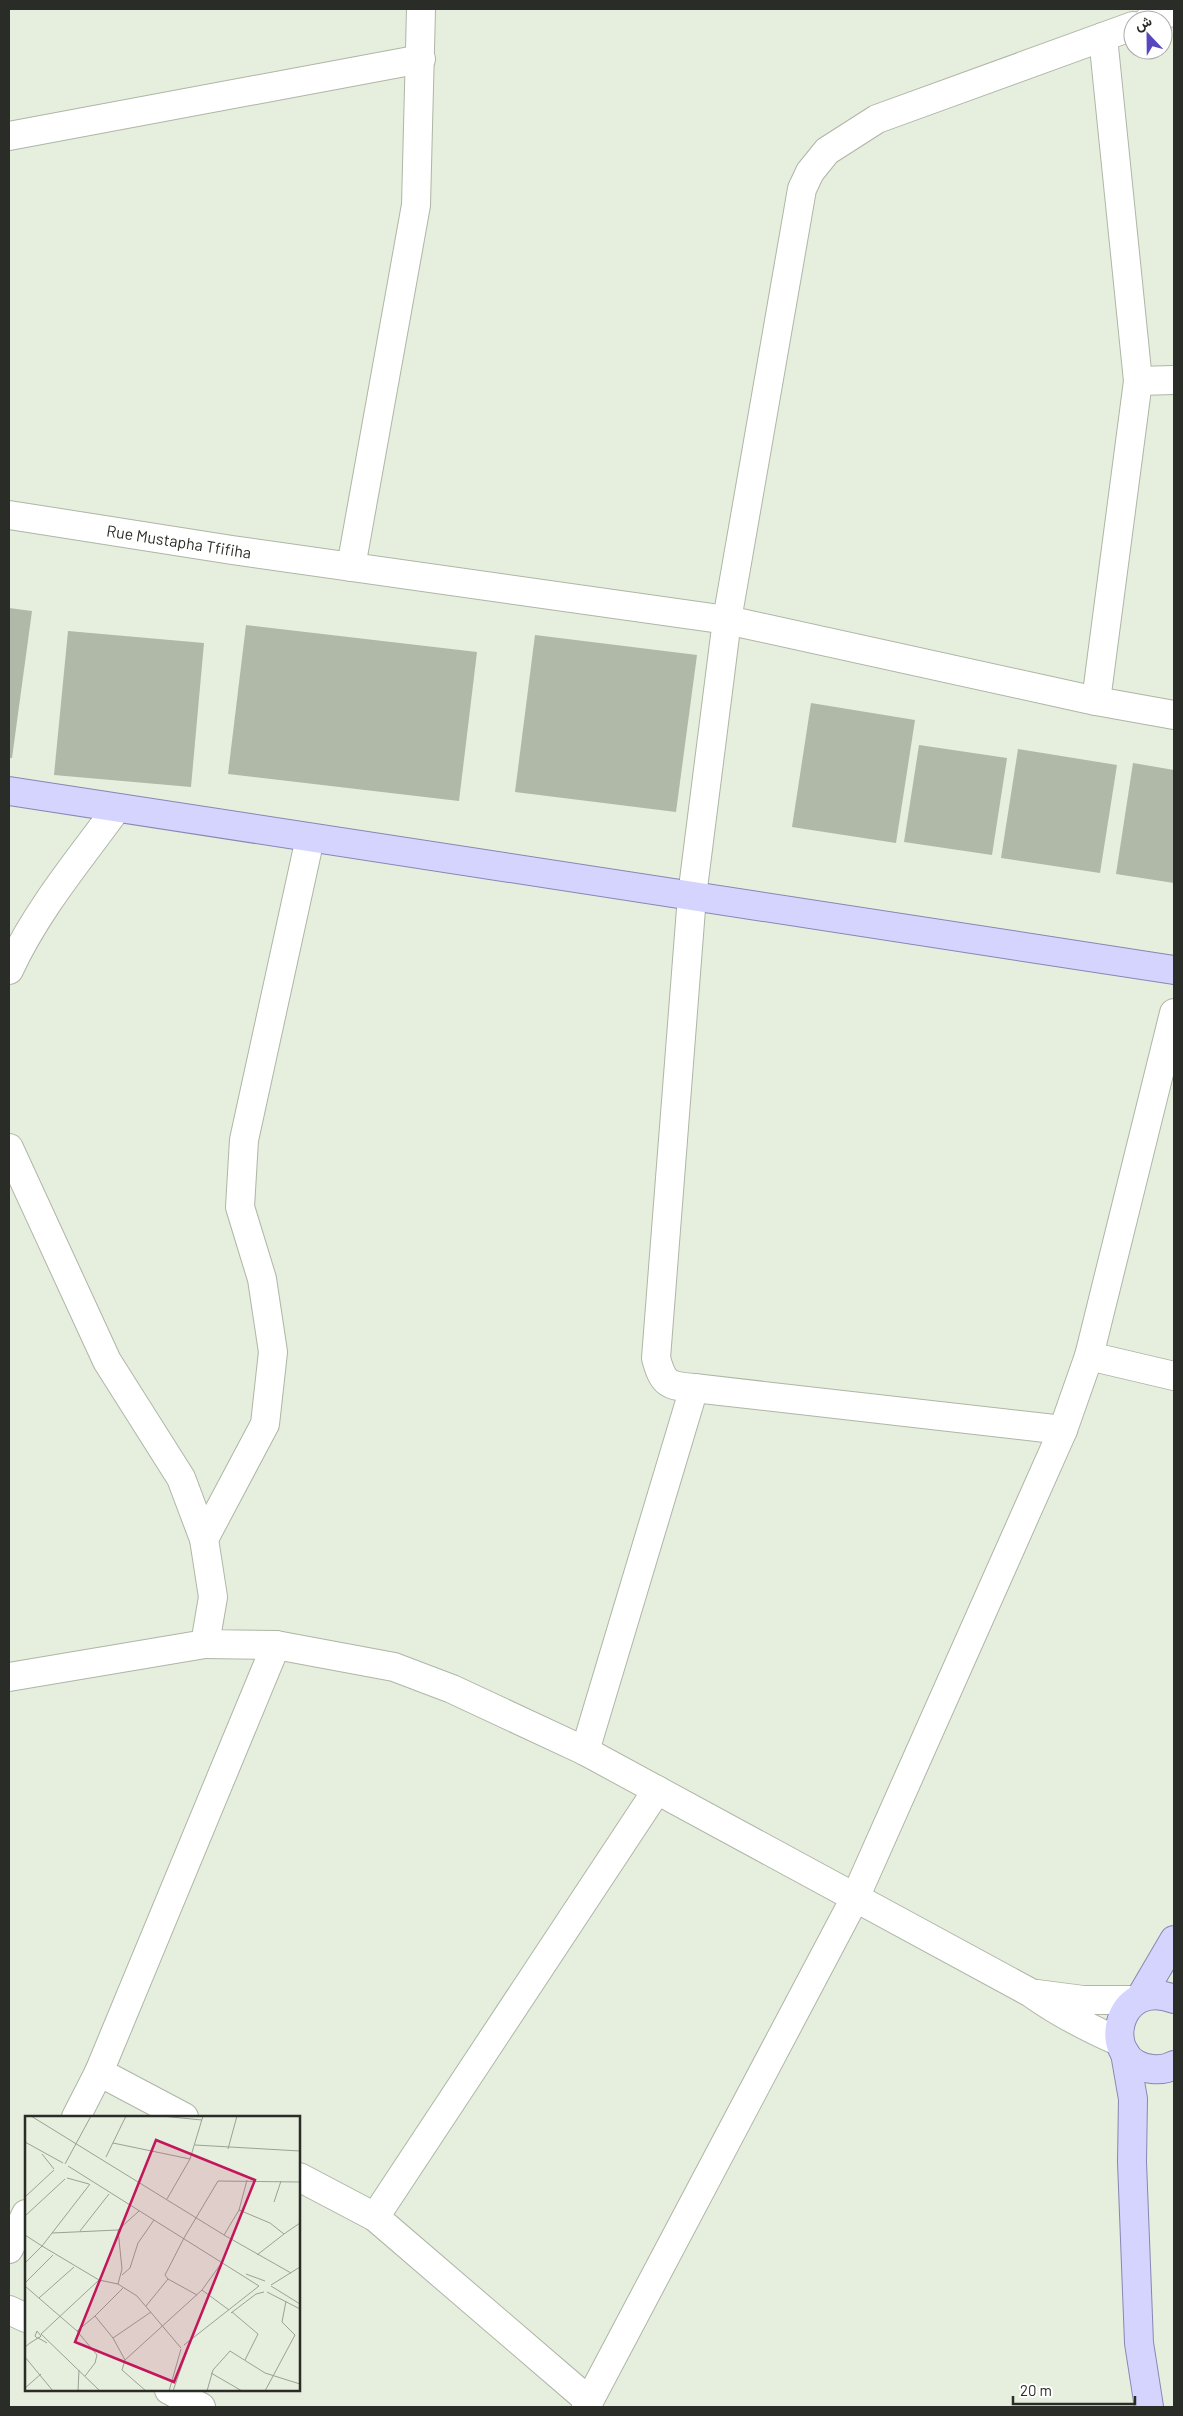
<svg xmlns="http://www.w3.org/2000/svg" width="1183" height="2416" viewBox="0 0 1183 2416" font-family="Barlow,Vazirmatn,sans-serif">
<style>
.building{fill:#b0b8a8}
.lines{fill:none;stroke-linecap:round;stroke-linejoin:round}
.minor-casing{stroke:#aeb6a6;stroke-width:30}
.major-casing{stroke:#8687b2;stroke-width:30}
.minor{stroke:#fff;stroke-width:28}
.major{stroke:#d4d4fe;stroke-width:28}
.labels{text-anchor:middle;stroke-width:4;stroke-linejoin:round;paint-order:stroke}
.street-label{font-size:16px;fill:#2a2d27;stroke:#fff}
.inset-road{fill:none;stroke:#9ba195;stroke-width:1}
.view{fill:#c2185b;fill-opacity:0.15;stroke:#c2185b;stroke-width:2.5}
.inset-edge{fill:none;stroke:#2a2d27;stroke-width:2.5}
</style>
<rect width="100%" height="100%" fill="#e6eede"/>
<g class="building">
<polygon points="9,608 32,611 12,758 9,758"/>
<polygon points="246,625 477,652 459,801 228,774"/>
<polygon points="68,631 204,643 191,787 54,775"/>
<polygon points="535,635 697,655 676,812 515,792"/>
<polygon points="811,703 915,720 896,843 792,827"/>
<polygon points="919,745 1007,758 992,855 904,842"/>
<polygon points="1018,749 1117,765 1100,873 1001,858"/>
<polygon points="1133,763 1174,770 1174,883 1116,874"/>
</g>
<g class="lines">
<defs>
<g id="minor">
<polyline points="1149,20 1174,11"/>
<polyline points="1103,37 1138,381"/>
<polyline points="9,136 421,59"/>
<path id="s1" d="M 9,515 L 232,550 L 727,620 L 1096,701 L 1138,381 L 1174,380"/>
<polyline points="351,567 416,205 421,9"/>
<polyline points="1096,701 1174,715"/>
<path d="M 9,970 C 36,911 79,860 117,808"/>
<path d="M 9,1148 L 107,1361 L 181,1478 L 204,1539 L 213,1597 L 205,1644 L 276,1645 L 394,1667 L 452,1689 L 585,1751 L 1031,1993 C 1059,2013 1088,2028 1120,2042"/>
<polyline points="1089,1356 1174,1013"/>
<polyline points="694,1388 1063,1430"/>
<polyline points="204,1539 265,1424 273,1352 262,1279 240,1207 244,1140 310,838"/>
<polyline points="9,1677 205,1644"/>
<path d="M 585,1751 L 694,1388 C 668,1386 663,1384 656,1358 L 692,896 L 727,620 L 802,189 L 810,172 L 827,151 L 877,119 L 1133,26"/>
<polyline points="1037,1994 1083,2000 1136,2000"/>
<polyline points="99,2072 276,1645"/>
<polyline points="76,2117 99,2072 184,2117"/>
<polyline points="299,2177 375,2217 588,2400"/>
<polyline points="375,2217 657,1790"/>
<polyline points="9,2249 26,2214"/>
<polyline points="9,2310 26,2318"/>
<polyline points="169,2390 201,2407"/>
<polyline points="586,2407 855,1898 1063,1430 1089,1356 1174,1376"/>
</g>
<g id="major">
<polyline points="9,791 1174,970"/>
<polyline points="1140,1998 1174,1940"/>
<path d="M 1174,1999 C 1115,1976 1098,2064 1152,2069 C 1160,2070 1167,2069 1174,2065"/>
<polyline points="1125,2053 1133,2099 1132,2162 1139,2343 1149,2407"/>
</g>
</defs>
<use href="#minor" class="minor-casing"/>
<use href="#major" class="major-casing"/>
<use href="#minor" class="minor"/>
<use href="#major" class="major"/>
</g>
<g class="labels">
<g class="street-label">
<text dy="6" stroke="none"><textPath href="#s1" startOffset="172">Rue Mustapha Tfifiha</textPath></text>
</g>
</g>
<g transform="translate(25 2116)">
<rect width="275" height="275" fill="#e6eede"/>
<path class="inset-road" d="M 6,0 L 199,119 L 214,94 L 245,107 L 259,118 L 275,107M 136,0 L 177,4M 0,26 L 38,47M 88,27 L 165,43M 170,29 L 275,35M 203,33 L 212,0M 17,38 L 29,53M 81,41 L 101,0M 40,48 L 66,0M 43,50 L 234,170 L 159,229M 42,62 L 64,68M 0,81 L 29,54M 142,83 L 165,43 L 178,0M 249,86 L 256,65M 214,94 L 222,64M 0,100 L 40,63M 93,114 L 97,153 L 93,168 L 112,180 L 156,232M 55,115 L 84,78M 27,117 L 93,114 L 114,95M 0,119 L 17,130 L 65,68M 199,119 L 266,157M 232,139 L 259,118M 0,147 L 17,130 L 74,164 L 93,168M 221,158 L 240,165M 97,159 L 105,152 L 113,127 L 129,104M 143,163 L 172,179M 74,164 L 16,218 L 75,275M 0,167 L 28,139M 246,169 L 275,151M 0,170 L 52,215 L 70,200 L 88,222 L 100,244M 246,170 L 275,188M 177,174 L 198,145M 242,176 L 275,193M 14,182 L 49,151M 121,190 L 143,163 L 140,159 L 159,122 L 193,65 L 275,66M 207,196 L 233,218 L 220,244M 206,197 L 231,178 L 239,176M 70,200 L 99,171M 52,215 L 72,239 L 70,247 L 60,260M 88,222 L 126,196M 0,231 L 5,227 L 13,222 L 15,221 L 16,220 L 12,215 L 10,220 L 12,222 L 13,222 L 17,224 L 22,227M 0,241 L 28,275M 186,257 L 217,275M 0,272 L 16,258M 53,275 L 54,254M 121,275 L 97,254 L 100,244 L 177,174 L 204,194M 144,275 L 156,233M 148,275 L 162,235M 182,275 L 188,254 L 205,235 L 240,257 L 275,268M 240,275 L 270,219 L 257,206 L 261,185"/>
<path class="view" d="M 131,24 L 230,64 L 149,266 L 50,226 Z"/>
<rect width="275" height="275" class="inset-edge"/>
</g>
<rect width="1183" height="2416" fill="none" stroke="#2a2d27" stroke-width="20"/>
<g transform="translate(1148 35) rotate(338)"><circle r="24" fill="#ffffff" stroke="#aaaba9"/>
<path d="M0-4L9 19L0 12L-9 19Z" fill="#5747bf"/>
<text y="-8" font-size="14" font-weight="bold" text-anchor="middle" fill="#2a2d27">ش</text>
</g>
<path d="M1013 2396v8h122v-8" fill="none" stroke="#2a2d27" stroke-width="2.5"/>
<text x="1020" y="2396" font-size="15" fill="#2a2d27" stroke="#ffffff" stroke-width="4" paint-order="stroke">20 m</text>
</svg>
